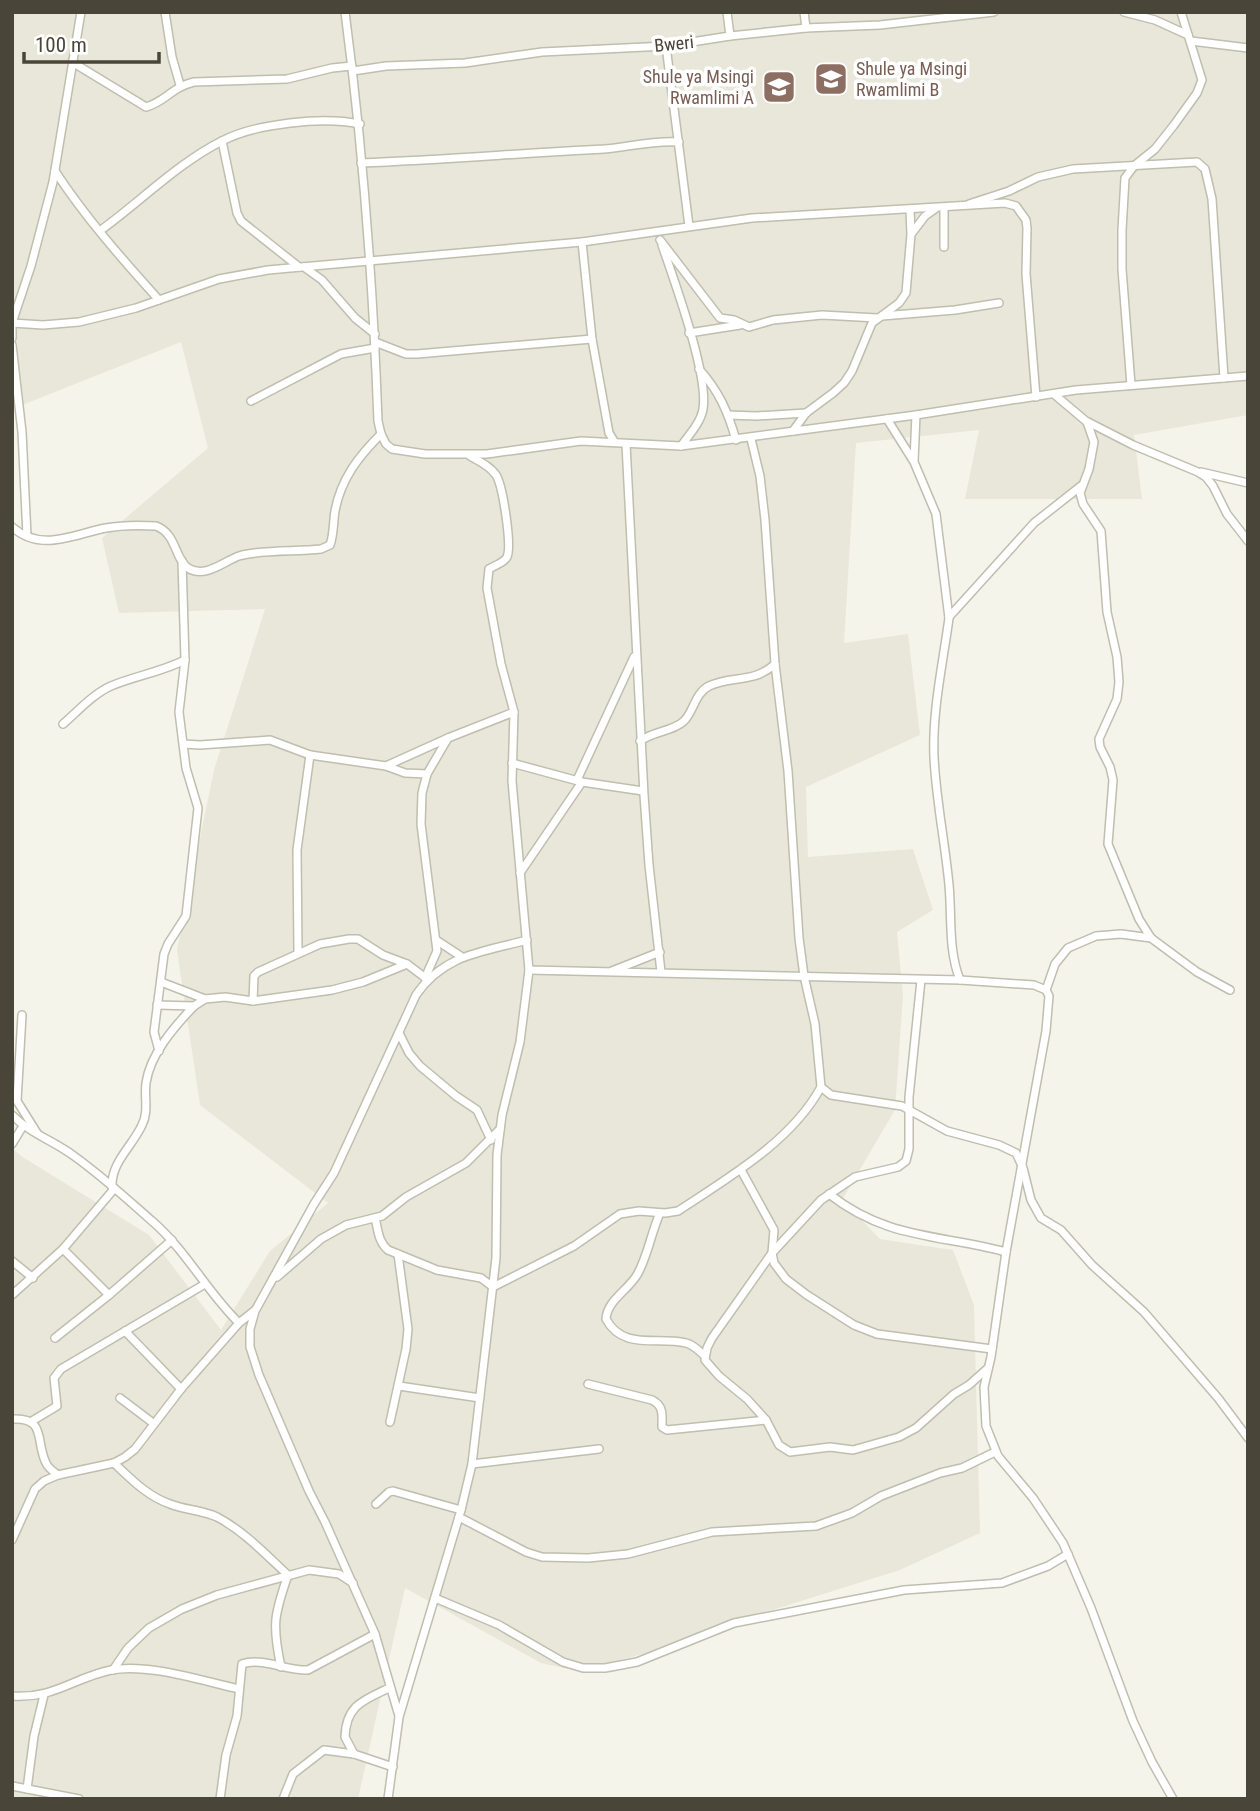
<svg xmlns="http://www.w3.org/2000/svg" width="1260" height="1811" viewBox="0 0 1260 1811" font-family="'Roboto Condensed',sans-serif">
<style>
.residential{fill:#e9e7d9}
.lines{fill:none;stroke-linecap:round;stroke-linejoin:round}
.street-casing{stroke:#c0beae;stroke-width:10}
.street{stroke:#fff;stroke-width:7}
.labels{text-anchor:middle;stroke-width:7;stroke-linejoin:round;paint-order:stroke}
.street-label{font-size:18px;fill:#494639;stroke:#fff}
.education-label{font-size:18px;fill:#785e54;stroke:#fff;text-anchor:start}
</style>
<rect width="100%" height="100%" fill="#f5f4eb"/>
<polygon class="residential" points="12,12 1248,12 1248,415 1134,435 1142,499 965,499 979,430 856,443 844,643 908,634 920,735 806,787 808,857 913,849 933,910 897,932 903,996 895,1110 842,1200 880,1239 953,1250 974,1305 980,1533 900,1570 692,1635 654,1651 577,1671 541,1663 405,1588 358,1799 12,1799 12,1148 21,1156 149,1235 221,1330 270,1251 328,1203 200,1105 177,950 214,770 265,609 119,613 102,538 208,448 181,342 12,409"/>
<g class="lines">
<defs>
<g id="street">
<polyline points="165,12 172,57 180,85"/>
<path d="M 345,12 C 363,148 373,284 378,421 L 381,434 L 386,444 L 392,449 L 425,454 L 487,454 L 581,441 L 681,446 L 916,415 L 1076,390 L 1248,376"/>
<polyline points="727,12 730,36"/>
<polyline points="804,12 806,28"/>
<polyline points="1124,12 1155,20 1188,35"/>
<polyline points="1191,41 1248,48"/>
<polyline points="666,46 689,226"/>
<path d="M 72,62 L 146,107 C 165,102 172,87 194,82 L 287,79 L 332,68 L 352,66"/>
<polyline points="353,71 386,66 465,63 542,52 666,46 730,36 806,28 880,25 994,12"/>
<polyline points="222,141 237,213 241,221 299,267"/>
<path d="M 361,163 C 442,160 523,153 604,149 C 629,147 653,140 679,142"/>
<path d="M 55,171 C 85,217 122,259 159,300"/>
<polyline points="969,204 1009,191 1038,177 1073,169 1197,162 1205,169 1212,199 1224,378"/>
<polyline points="944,208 944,247"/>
<path d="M 101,230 C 141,201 178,163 222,141 C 243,130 267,126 290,123 C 314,120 336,119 360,124"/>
<polyline points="912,233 925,216 935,209"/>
<polyline points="660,240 720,318 734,320 749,327 773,320 822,315 877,318"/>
<polyline points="582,242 592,339 609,433 614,441"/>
<path d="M 662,245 C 674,280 709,376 703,409 C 701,422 689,435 681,446"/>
<polyline points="304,267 322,280 355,318 375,334"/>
<polyline points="882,316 955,310 999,303"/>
<polyline points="12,323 43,325 79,322 136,308 219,279 268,270 582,242 752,218 1005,203 1016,206 1026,220 1027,228 1026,274 1036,397"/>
<polyline points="689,333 740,325"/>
<polyline points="12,338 12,323 31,266 53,182 81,12"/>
<polyline points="375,342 406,354 417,354 592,339"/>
<polyline points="12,345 22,432 27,536"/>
<path d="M 699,369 C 719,391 728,412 736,440"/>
<polyline points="1131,385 1122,269 1122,230 1125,178 1134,166 1155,149 1174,125 1197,93 1202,80 1181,12"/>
<polyline points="1055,395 1087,422 1094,442 1089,469 1080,493 1083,504 1101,531 1107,612 1117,657 1119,682 1117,699 1099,739 1100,747 1110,767 1113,780 1108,844 1139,919 1151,938"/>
<polyline points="251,401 341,354 375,348"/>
<polyline points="728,415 756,416 806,413"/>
<path d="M 887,419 L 914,462 L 936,514 L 949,618 C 943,663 932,711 934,757 C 936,800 945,842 949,885 C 952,917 948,950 960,980"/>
<polyline points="1088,422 1133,445 1198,472 1206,477 1213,486 1227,514 1248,541"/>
<polyline points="793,431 806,413 833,393 844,383 852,371 872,323 899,303 906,293 911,234 910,210"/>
<polyline points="751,439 760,476 765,520 775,664 788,771 799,938 804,976 815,1024 821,1087 831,1095 902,1106 947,1131 999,1145 1016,1153 1023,1168 1031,1200 1041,1218 1061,1230 1092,1265 1144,1312 1218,1398 1248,1438"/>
<polyline points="626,444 644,795 649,865 661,972"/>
<polyline points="914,461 916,415"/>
<polyline points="1201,472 1248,483"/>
<path d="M 12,527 C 42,553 74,534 106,528 C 122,525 139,525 156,526 C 177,534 174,558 188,568 C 205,579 224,561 239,556 C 264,549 295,552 321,549 L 330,545 C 334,534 333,523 335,511 C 341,479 358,457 381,434"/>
<polyline points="949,617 1034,523 1081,486"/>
<path d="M 63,724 C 78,711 93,694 111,686 C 135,676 161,672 185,660"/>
<path d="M 640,741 C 654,731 674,731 684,721 C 694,711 695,693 709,686 C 732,675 753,684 775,664"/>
<polyline points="184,744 200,745 270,740 310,755 386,766 448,738 514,712"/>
<polyline points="512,763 582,782 643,791"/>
<polyline points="386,766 405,773 427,774"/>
<polyline points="577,780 634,657"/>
<polyline points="520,873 582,782"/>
<polyline points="436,940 462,957"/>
<polyline points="298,952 297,850 310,755"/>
<polyline points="529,970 960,980 1034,985 1046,990 1049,996 1046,1031 1006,1252 991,1357 984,1387 986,1426 998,1456 1033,1498 1063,1543 1091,1608 1133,1721 1152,1762 1173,1799"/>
<polyline points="612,971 660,952"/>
<polyline points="425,978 437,951 421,824 422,793 427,774 448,738"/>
<polyline points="921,980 909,1097 909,1149 906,1161 898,1167 855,1177 821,1200 772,1253 712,1338 707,1348 705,1360 719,1376 747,1399 766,1420 779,1445 790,1452 830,1447 853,1450 899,1437 916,1428 954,1394 969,1385 988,1368"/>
<polyline points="161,982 205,999"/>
<polyline points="1046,990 1055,964 1068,948 1096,936 1121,934 1151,938 1197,972 1230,990"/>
<polyline points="253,1001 254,976 258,972 320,944 349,939 358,939 383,955 407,964 427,979"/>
<polyline points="157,1005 194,1006 205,999 225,997 253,1001 332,990 363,982 407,964"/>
<polyline points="22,1015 17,1101 37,1133"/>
<polyline points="399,1033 409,1053 420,1066 456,1096 477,1110 491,1140"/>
<polyline points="159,1051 154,1032 164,954 168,944 186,916 198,808 186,768 179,712 185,660 182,561"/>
<path d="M 12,1115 C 31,1134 54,1141 74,1156 C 102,1176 127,1199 152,1221 C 186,1250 207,1292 239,1323"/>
<polyline points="12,1144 23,1126"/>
<polyline points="741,1170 774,1230 772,1253 774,1263 786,1279 807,1295 854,1325 877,1334 992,1349"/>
<path d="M 112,1187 C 111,1162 132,1147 142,1125 C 149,1112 144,1097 146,1083 C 150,1054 175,1026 194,1006"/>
<path d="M 829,1194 C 888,1240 939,1234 1006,1252"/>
<path d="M 660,1213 C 651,1233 648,1256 637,1275 C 627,1291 607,1301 606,1319 C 623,1351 658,1336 686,1343 C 694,1345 699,1351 705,1356"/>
<path d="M 375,1218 C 378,1229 378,1242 388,1250 L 437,1270 L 481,1278 L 493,1287 L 574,1246 L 620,1214 L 639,1211 L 665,1213 L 678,1211 C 728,1178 792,1141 821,1087"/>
<polyline points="63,1249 109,1295"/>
<polyline points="12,1261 33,1278"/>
<polyline points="277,1277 321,1239 346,1225 382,1216 406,1197 466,1163 500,1129"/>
<polyline points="12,1295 63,1249 114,1189"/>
<polyline points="125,1331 181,1389"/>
<polyline points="55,1338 109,1295 172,1240"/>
<path d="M 588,1384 L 652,1400 C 664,1406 662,1415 662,1427 L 667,1430 L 766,1420"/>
<polyline points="399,1386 480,1398"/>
<polyline points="120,1398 153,1423"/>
<path d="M 12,1419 C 47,1417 35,1441 46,1463 C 48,1468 54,1472 58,1475"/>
<polyline points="32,1421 57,1406 54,1378 61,1369 205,1284"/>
<polyline points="390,1422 406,1349 408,1329 398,1254"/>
<path d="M 114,1463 C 131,1479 147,1496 170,1504 C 185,1510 202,1510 217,1517 C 244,1531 266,1555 288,1575 C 274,1615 272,1625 281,1667"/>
<polyline points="472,1464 599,1449"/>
<polyline points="376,1504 389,1492 393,1491 461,1510"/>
<polyline points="459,1517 526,1552 542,1557 588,1558 628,1554 712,1532 816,1526 852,1513 881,1496 940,1473 962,1468 995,1452"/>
<polyline points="12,1540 35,1489 44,1481 58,1475 114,1463 125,1457 135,1449 181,1389 239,1323 254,1311"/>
<polyline points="435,1598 499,1625 563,1662 583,1668 605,1668 637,1662 734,1623 904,1590 1002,1583 1048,1566 1068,1554"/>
<polyline points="113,1670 128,1648 149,1628 182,1609 217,1595 309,1570 339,1574 353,1583"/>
<path d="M 12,1696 C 54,1699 73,1678 111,1670 C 149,1663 202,1681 239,1689"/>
<path d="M 399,1716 L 375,1634 L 325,1522 L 309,1491 L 259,1375 L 250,1347 L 250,1329 L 255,1311 L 314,1204 L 334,1173 L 416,995 C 444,954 483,952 527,940"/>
<path d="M 354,1754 L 345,1737 C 346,1705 364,1700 389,1688"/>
<polyline points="12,1786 79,1799"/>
<polyline points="27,1789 34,1736 44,1695"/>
<path d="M 220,1799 L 226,1755 L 237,1716 L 242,1664 C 261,1657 287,1671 308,1670 L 375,1634"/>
<polyline points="283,1799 293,1774 324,1750 354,1754 393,1767"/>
<path d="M 388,1799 L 399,1717 L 461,1510 L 472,1464 L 496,1258 L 497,1155 L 502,1115 L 520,1042 L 529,970 L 512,781 L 514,712 L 501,664 L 487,588 L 489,569 C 495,565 504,563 507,557 C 512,546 503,486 496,475 C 490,466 479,461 470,456"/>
</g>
</defs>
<use href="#street" class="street-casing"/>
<use href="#street" class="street"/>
</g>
<defs>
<symbol id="school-square" viewBox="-11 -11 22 22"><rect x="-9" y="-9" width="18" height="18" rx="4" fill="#8d6e63" stroke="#fff"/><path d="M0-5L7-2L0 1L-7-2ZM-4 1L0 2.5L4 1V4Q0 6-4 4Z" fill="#fff"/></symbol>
</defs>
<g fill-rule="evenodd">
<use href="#school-square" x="812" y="60" width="38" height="38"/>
<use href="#school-square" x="760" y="68" width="38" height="38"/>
</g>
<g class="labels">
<g class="street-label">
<text transform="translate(674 44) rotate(-6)" y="6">Bweri</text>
</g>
<g class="education-label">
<text x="856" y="75">Shule ya Msingi<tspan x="856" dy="21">Rwamlimi B</tspan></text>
<text x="754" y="83" text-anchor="end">Shule ya Msingi<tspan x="754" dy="21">Rwamlimi A</tspan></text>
</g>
</g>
<rect width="1260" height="1811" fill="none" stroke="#494639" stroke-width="28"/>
<path d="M24 52v10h135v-10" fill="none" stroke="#494639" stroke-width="3.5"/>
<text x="35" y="52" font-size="21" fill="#494639" stroke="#ffffff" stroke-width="5" paint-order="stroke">100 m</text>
</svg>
